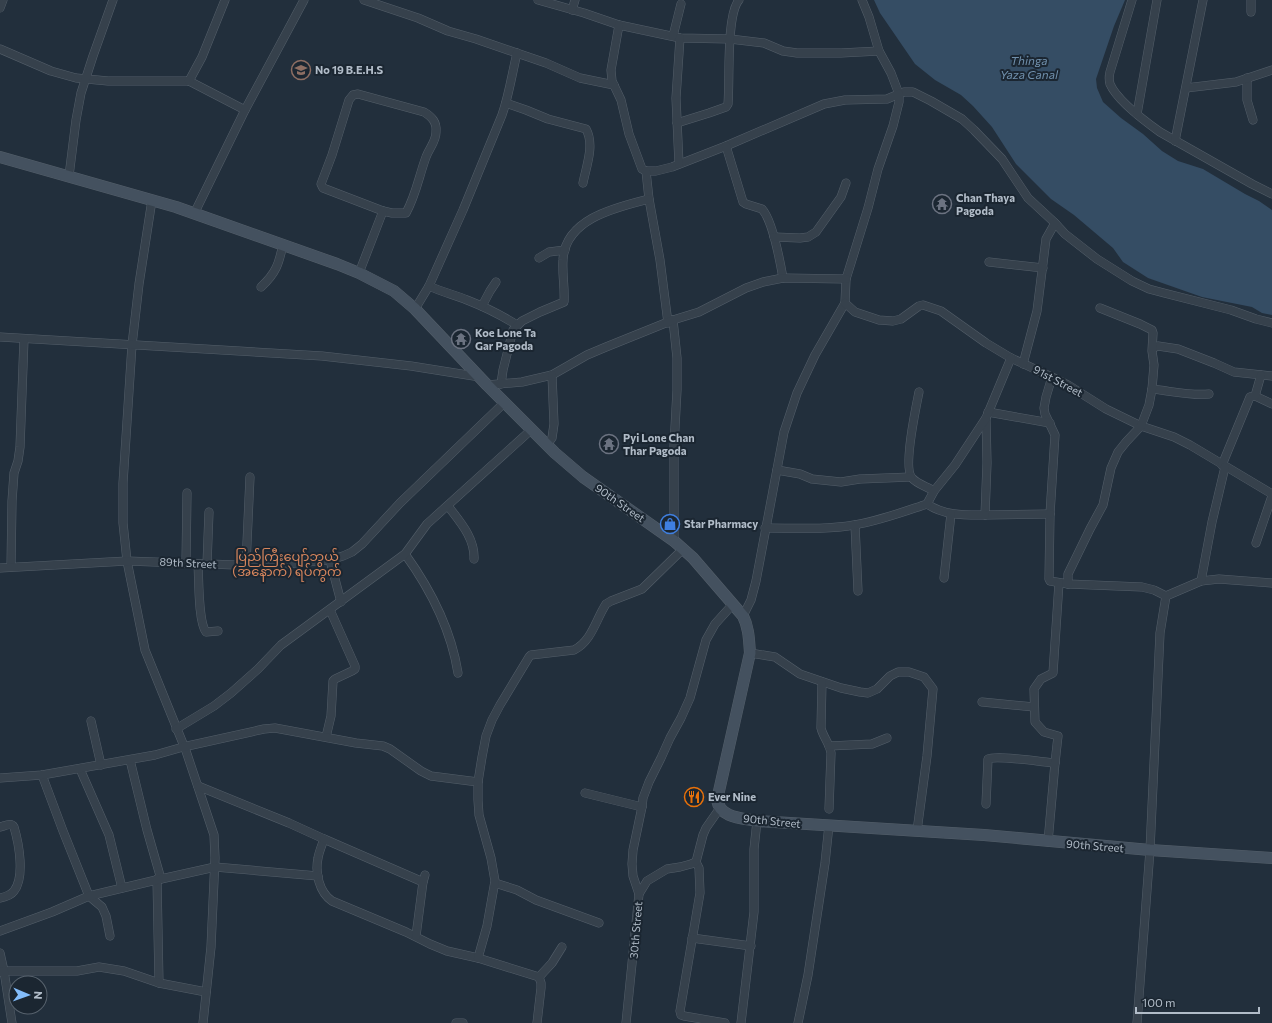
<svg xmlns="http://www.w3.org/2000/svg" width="1272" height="1023" viewBox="0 0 1272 1023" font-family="Commissioner,'Noto Sans Myanmar',sans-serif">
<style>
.water{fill:#354d64}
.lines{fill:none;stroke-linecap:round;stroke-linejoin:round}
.street-casing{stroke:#545f6a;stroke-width:9}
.secondary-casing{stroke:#545f6a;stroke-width:12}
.street{stroke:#36414c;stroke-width:8}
.secondary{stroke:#44515f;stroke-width:11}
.labels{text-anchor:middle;stroke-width:4;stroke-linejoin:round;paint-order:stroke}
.poi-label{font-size:11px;font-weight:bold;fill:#b1bcc8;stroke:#1b2631;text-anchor:start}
.street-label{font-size:11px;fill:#b1bcc8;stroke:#1b2631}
.water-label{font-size:12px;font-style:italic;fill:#7090ac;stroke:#1b2631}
.quarter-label{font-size:13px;fill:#d7865d;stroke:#1b2631}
</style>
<rect width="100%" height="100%" fill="#222f3c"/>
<polygon class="water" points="874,0 1125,0 1114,26 1096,79 1097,88 1103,102 1121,118 1143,134 1162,151 1178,161 1203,169 1245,194 1259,201 1272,210 1272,315 1262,313 1252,307 1202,297 1148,278 1123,262 1113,248 1074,215 1051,199 1016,164 992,127 973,106 961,95 935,80 915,64 880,13"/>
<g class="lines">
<defs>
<g id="street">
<polyline points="364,0 418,18 448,31 476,39 546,63 580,78 614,85"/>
<polyline points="538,0 584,13 619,25 680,38 730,39 764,43 783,51 797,53 841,53 879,51"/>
<polyline points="862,0 869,17 879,51 891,73 899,94 904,92 913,92 931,101 962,119 974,130 1002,159 1028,198 1055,223 1065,234 1097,259 1132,281 1149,289 1164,293 1231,310 1256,319 1272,323"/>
<path d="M 1132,0 L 1110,72 C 1109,76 1109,80 1110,84 C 1117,100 1146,122 1160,132 L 1252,184 L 1272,194"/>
<polyline points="1251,0 1251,12"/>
<polyline points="0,8 3,0"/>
<polyline points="572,10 575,0"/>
<polyline points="619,25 611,70 612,81 621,100 629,134 642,169 646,171 656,171 672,167 726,146 824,104 845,100 887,99 899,94 899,102 893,126 878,169 868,208 846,279 845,303 815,355 797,393 784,432 756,581 751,600 743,616"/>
<polyline points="673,36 681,4"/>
<polyline points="0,49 51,71 76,78 108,81 189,81 245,110"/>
<polyline points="1247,78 1247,100 1253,120"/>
<polyline points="189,81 202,57 225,0"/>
<polyline points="1186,88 1236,82 1272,70"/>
<path d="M 358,94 L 424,112 C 432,117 437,122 436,132 C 436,142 429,148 426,157 C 419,176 416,195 406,213 L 392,213 L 383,211 L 323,188 L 321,184 L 332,155 L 349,100 L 353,95 Z"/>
<path d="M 506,103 L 526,110 L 548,119 L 586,129 C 595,145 586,167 583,183"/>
<polyline points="1137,114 1157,0"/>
<path d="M 677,123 L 709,113 L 726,107 L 728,104 C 730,82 726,15 739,0"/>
<polyline points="1175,141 1203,0"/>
<path d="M 726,146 L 743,202 L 746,204 L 762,209 C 773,221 780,261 783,278"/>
<polyline points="679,164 676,98 680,38"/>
<polyline points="646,171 649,199 660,260 668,323"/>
<polyline points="69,176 76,120 81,93 93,56 113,0"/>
<polyline points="152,200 139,284 132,345 123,483 123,523 127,561 145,650 186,751 214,835 215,858 211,947 203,1023"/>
<polyline points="194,214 245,110 304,0"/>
<polyline points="774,237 800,238 808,237 816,232 841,197 846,183"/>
<polyline points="539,258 549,252 565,250"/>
<polyline points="989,262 1043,268"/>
<polyline points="359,273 383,211"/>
<path d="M 429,286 C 442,292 455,295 467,300 C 485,307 501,315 517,325"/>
<path d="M 261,287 C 276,273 279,264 283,244"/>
<polyline points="845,303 855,312 879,320 893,321 901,319 919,306 923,305 941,311 986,343 1011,358 1052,377 1068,385 1106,409 1141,426 1174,437 1190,445 1272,494"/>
<polyline points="482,306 490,291 496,282"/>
<path d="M 415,309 L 429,286 L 463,210 L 502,115 C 509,95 512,74 517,53"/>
<polyline points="673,320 677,358 677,390 674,446 674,541"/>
<polyline points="0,337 322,356 411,366 480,377"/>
<polyline points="1153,348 1158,346 1178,349 1214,363 1234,372 1272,376"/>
<polyline points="1023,364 1037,311 1046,239 1055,223"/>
<polyline points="1052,377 1046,397 1044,408 1045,414 1055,435 1050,514 1049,579 1050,581 1068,584 1142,587 1154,590 1166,596 1201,581 1219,579 1272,583"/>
<path d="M 501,384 L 503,370 L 513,330 L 522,321 L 540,312 L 564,302 C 565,288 562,274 563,260 C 565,218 618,207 649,199"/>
<polyline points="487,385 522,382 552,375 587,355 606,347 673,320 699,312 746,288 763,282 783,278 846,279"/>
<path d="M 1152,389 C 1171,391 1190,396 1209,394"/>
<path d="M 919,392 C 916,407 903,468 912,478 C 917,484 928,487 934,491"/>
<polyline points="1255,396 1272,404"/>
<polyline points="988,412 1050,423"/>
<polyline points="986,418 987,463 985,515 1050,514"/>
<polyline points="547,445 552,438 554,424 552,375"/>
<polyline points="1222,465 1250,397 1255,396 1261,375"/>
<polyline points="777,470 800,474 812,479 841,482 860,479 911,477"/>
<path d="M 927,504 C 945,516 965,515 985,515"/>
<path d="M 448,506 C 460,522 475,538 474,559"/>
<polyline points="855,525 858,591"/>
<path d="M 765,528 C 795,528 825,530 854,525 C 879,521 903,512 927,504 L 934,491 L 955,465 L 986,418 L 1011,358"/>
<polyline points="1256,543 1272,496"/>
<path d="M 405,554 C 431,590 451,629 458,673"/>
<polyline points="330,560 341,602"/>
<polyline points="186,563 187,493"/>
<path d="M 198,564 C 199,578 198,622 206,632 L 218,631"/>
<polyline points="207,564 209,512"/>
<polyline points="246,565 250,477"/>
<polyline points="11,567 12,501 14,473 18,461 20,447 24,339"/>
<polyline points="0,568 127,561 236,565 272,565 330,560 343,556 352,552 362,544 400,503 505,402"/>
<polyline points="944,578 951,514"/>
<polyline points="1201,581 1212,522 1225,467"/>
<polyline points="1068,584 1068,574 1090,529 1103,505 1111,468 1118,452 1126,442 1141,426 1149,405 1152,389 1154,365 1152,351 1153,333 1152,330 1140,324 1100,308"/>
<polyline points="750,653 775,657 800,674 841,688 860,692 868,693 877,689 890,676 898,672 909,672 924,677 933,689 927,756 917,831"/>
<path d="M 822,682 L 821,728 C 823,737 830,744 831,753 L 829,809"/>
<polyline points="982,702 1034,707"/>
<polyline points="91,721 101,765"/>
<polyline points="176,729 214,706 231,693 258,669 281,645 405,554 427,524 531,430"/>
<polyline points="326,737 331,716 333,681 335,679 352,671 355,669 355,666 330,610"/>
<polyline points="829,746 872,744 887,738"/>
<polyline points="130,760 147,830 161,879 157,879 159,983"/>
<polyline points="80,769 109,835 122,888"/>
<polyline points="42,775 63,831 89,896 102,907 106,916 110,936"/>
<polyline points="0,778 42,775 155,755 183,747 264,729 275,728 356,743 383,746 390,749 421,771 431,776 478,782"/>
<path d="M 198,786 L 289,823 L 324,839 C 322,845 319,852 318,858 C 315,873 319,892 332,901 L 406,932 L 430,944 L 447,951 L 478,958 L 539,977 L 541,983 L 541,988 L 537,1023"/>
<polyline points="585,793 642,807"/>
<path d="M 986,804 L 988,759 C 997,755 1042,762 1055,763"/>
<path d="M 0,827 C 5,826 11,822 14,827 C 19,844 25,877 14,891 C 11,895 5,897 0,898"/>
<polyline points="324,839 423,882"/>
<polyline points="1048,842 1055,763 1058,736 1044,732 1035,722 1034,689 1041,679 1053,673 1059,583"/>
<polyline points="696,862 699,868 700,893 680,1011 681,1015 684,1016 725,1023"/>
<polyline points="495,883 517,890 536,900 599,923"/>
<polyline points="639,894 633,876 632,864 633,850 642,807 643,798 649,782 661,758 670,738 681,718 690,698 706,640 715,624 733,604"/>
<polyline points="0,931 52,912 89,896 152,881 215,867 318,876"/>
<polyline points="416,936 423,882 425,875"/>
<polyline points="692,938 751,946"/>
<polyline points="0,953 4,971 77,971 99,967 124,971 159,983 206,992"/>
<path d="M 478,958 L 487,926 L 495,881 L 491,858 L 479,815 L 478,800 L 478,782 L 482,757 L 486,736 L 492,720 L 500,705 L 529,657 L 531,655 L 574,650 C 592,641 596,619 606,604 L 611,601 L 642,589 L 683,549"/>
<polyline points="0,972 4,971 12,1023"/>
<polyline points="539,977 552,963 562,947"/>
<polyline points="456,1023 463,1023"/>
<polyline points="626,1023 639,894 647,881 667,869 680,867 691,864 696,862 703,835 706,828 720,808"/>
<polyline points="741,1023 754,912 754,849 757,821"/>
<polyline points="798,1023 808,975 825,863 829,825"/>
<polyline points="1137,1023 1150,850 1160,633 1166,596"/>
</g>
<path id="secondary" d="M 0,157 L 176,207 L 337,264 L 359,273 L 394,291 L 415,309 L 487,385 L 555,453 L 583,477 L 674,541 L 693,558 L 743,616 C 749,628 749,640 750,653 L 717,800 C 720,818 742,818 757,821 L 984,835 L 1150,850 L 1272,858"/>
</defs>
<use href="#street" class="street-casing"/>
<use href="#secondary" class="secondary-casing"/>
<use href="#street" class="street"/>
<use href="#secondary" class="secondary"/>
</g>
<defs>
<symbol id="school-ring" viewBox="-11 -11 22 22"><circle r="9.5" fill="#1b2631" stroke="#8d6e63" stroke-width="1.5"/><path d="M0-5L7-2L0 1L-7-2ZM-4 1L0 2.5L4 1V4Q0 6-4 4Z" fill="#8d6e63"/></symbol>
<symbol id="temple-ring" viewBox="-11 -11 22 22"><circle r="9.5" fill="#1b2631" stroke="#6b7280" stroke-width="1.5"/><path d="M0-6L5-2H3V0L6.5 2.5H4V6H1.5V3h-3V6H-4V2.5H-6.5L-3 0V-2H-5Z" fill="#6b7280"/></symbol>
<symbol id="shop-ring" viewBox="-11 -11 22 22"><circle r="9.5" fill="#1b2631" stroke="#3f7fe0" stroke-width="1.5"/><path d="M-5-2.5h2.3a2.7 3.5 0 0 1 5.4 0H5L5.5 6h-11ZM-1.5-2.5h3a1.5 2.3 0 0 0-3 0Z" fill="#3f7fe0"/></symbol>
<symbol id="restaurant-ring" viewBox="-11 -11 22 22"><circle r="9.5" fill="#1b2631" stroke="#e8710a" stroke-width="1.5"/><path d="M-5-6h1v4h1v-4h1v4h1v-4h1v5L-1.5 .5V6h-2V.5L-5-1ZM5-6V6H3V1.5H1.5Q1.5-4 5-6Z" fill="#e8710a"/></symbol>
</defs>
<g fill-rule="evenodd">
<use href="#school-ring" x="290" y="59" width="22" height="22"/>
<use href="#temple-ring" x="931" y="193" width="22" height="22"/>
<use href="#temple-ring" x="450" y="328" width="22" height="22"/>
<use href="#temple-ring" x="598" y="433" width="22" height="22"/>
<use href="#shop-ring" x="659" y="513" width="22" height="22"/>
<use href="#restaurant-ring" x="683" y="786" width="22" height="22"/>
</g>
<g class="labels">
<g class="poi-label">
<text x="315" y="74">No 19 B.E.H.S</text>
<text x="956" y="202">Chan Thaya<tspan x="956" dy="13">Pagoda</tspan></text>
<text x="475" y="337">Koe Lone Ta<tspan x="475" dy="13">Gar Pagoda</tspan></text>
<text x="623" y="442">Pyi Lone Chan<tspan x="623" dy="13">Thar Pagoda</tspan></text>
<text x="684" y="528">Star Pharmacy</text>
<text x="708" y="801">Ever Nine</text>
</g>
<g class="street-label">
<text transform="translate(1058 381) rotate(28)" y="4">91st Street</text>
<text transform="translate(620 503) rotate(35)" y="4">90th Street</text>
<text transform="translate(188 563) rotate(3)" y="4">89th Street</text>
<text transform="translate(772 821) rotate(6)" y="4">90th Street</text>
<text transform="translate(1095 846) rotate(5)" y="4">90th Street</text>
<text transform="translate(636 930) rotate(-85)" y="4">30th Street</text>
</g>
<g class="water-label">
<text x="1029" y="65">Thinga<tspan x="1029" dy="14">Yaza Canal</tspan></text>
</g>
<g class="quarter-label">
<text x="287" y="561">ပြည်ကြီးပျော်ဘွယ်<tspan x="287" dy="15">(အနောက်) ရပ်ကွက်</tspan></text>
</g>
</g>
<g transform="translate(28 995) rotate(92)"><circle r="19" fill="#1b2631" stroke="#57626d"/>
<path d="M0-3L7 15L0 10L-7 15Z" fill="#83bdfb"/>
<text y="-6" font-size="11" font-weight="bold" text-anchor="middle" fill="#b1bcc8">N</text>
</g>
<path d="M1136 1007v6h123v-6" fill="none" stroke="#b1bcc8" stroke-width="2"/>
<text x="1142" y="1007" font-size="12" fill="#b1bcc8" stroke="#1b2631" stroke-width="3" paint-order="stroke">100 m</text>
</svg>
